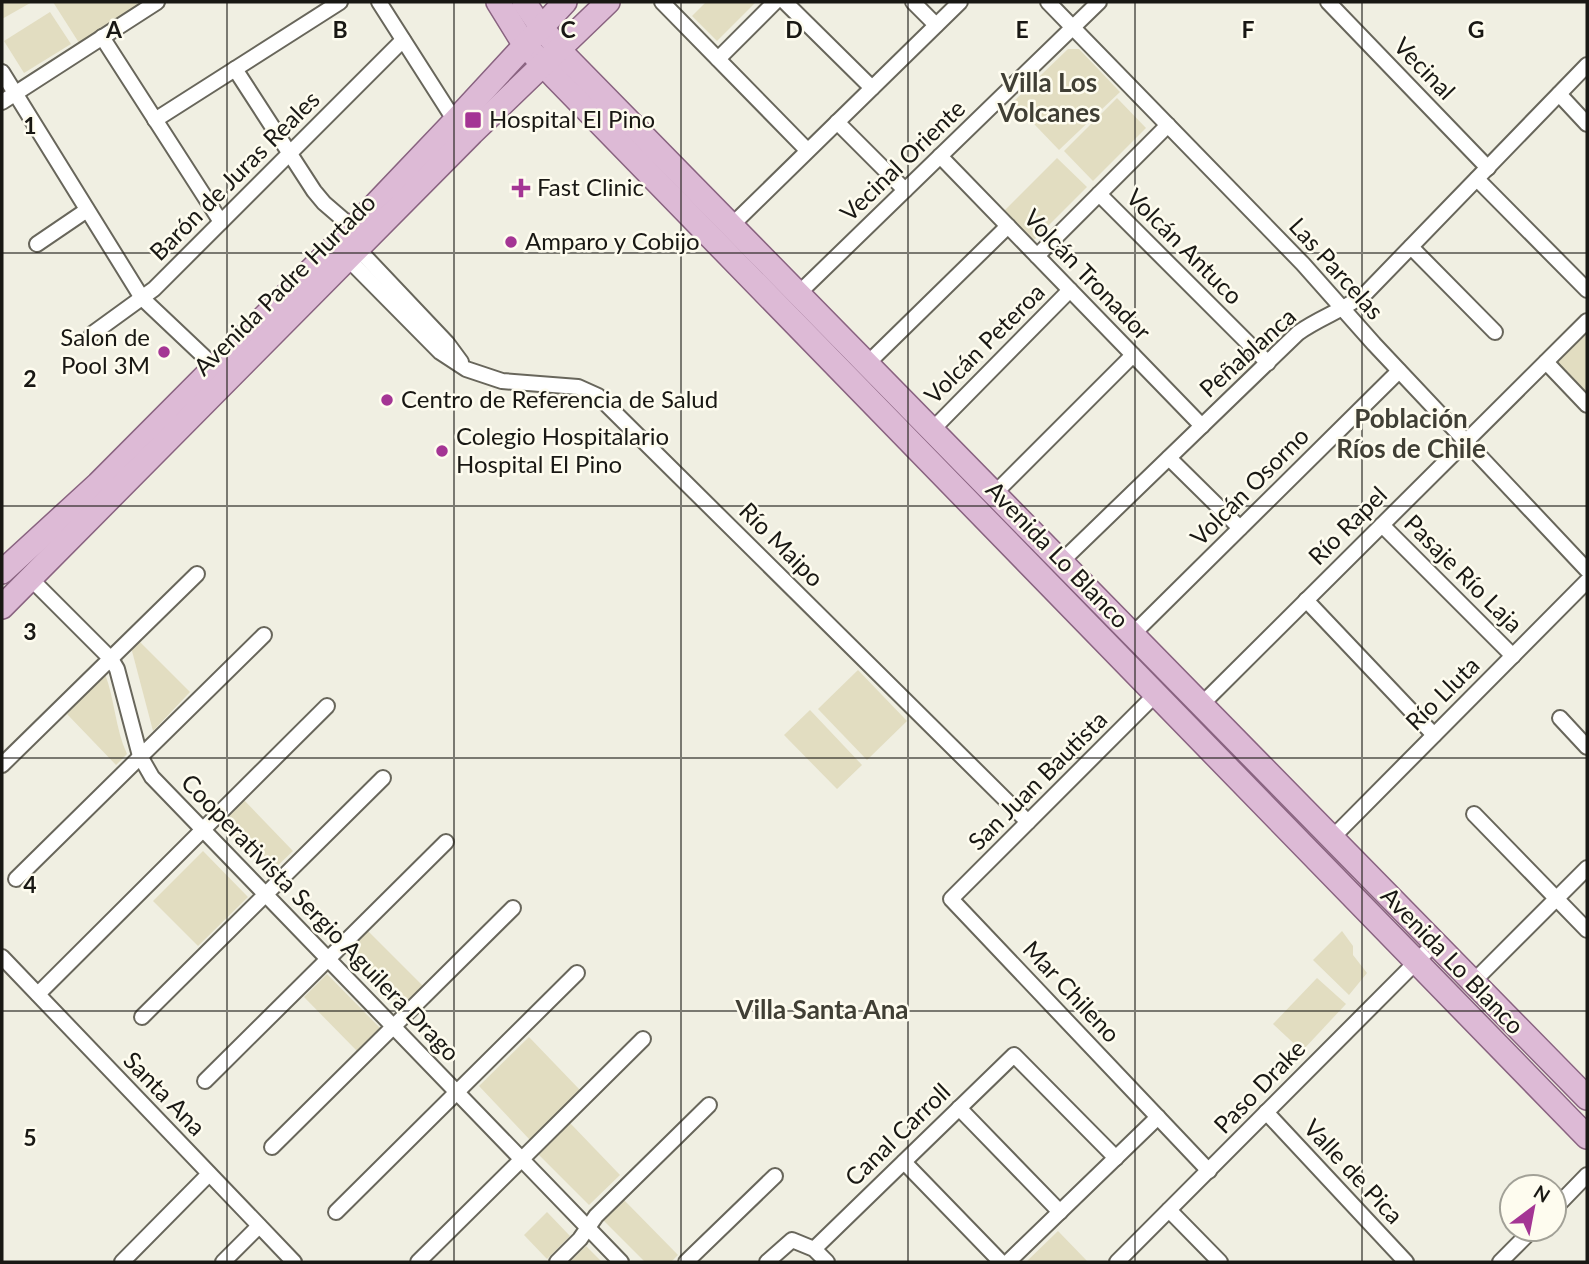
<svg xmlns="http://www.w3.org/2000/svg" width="1589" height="1264" viewBox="0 0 1589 1264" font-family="Lato,sans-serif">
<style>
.green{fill:#e2ddc1}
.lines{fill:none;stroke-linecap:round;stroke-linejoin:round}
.minor-casing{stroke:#68665b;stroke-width:18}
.primary-casing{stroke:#896380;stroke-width:26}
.minor{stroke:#fff;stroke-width:14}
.primary{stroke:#ddbad6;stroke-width:23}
.grid{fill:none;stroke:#191814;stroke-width:2;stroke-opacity:0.55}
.poi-dot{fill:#a43594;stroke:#fefcef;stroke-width:2.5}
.labels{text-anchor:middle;stroke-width:5;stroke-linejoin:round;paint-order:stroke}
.street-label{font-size:24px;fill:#191814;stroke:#fefcef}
.poi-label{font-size:24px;fill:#191814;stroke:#fefcef;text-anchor:start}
.neighbourhood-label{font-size:26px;font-weight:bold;fill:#403f35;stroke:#fefcef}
.grid-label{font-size:23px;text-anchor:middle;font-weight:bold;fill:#191814;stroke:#fefcef;stroke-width:5;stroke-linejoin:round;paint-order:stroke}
</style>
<rect width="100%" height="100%" fill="#f0efe2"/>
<g class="green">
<polygon points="2,2 32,2 2,19"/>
<polygon points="53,2 149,2 81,46"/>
<polygon points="706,2 756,2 717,41 692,16"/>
<polygon points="50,12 71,44 24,73 4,41"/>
<polygon points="1068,49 1079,49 1120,92 1059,150 1013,102"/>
<polygon points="1117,98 1146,128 1093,181 1064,151"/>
<polygon points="1057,158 1087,187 1034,240 1004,211"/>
<polygon points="1587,333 1587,394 1557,363"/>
<polygon points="138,640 190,692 153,731 132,651 132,647"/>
<polygon points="858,670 907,721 867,760 818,709"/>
<path d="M 105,674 C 115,700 115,728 127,754 L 116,765 L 67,714 Z"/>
<polygon points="810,710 862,765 837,789 784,735"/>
<polygon points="243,799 293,851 269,874 218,822"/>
<polygon points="203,851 248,897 198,946 153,901"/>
<polygon points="367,930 423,986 400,1008 344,952"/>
<polygon points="1342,931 1353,946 1353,955 1367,973 1349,995 1313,960"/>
<polygon points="327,974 380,1028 357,1051 304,997"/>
<polygon points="1317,978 1346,1004 1302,1051 1273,1024"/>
<polygon points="529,1037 580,1090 530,1140 479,1086"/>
<polygon points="570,1123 620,1175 589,1205 538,1154"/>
<polygon points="624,1200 678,1255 671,1262 645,1262 603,1220"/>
<polygon points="547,1212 570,1236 547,1259 524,1235"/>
<polygon points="1058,1231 1088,1262 1026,1262"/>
<polygon points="586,1246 602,1262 570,1262"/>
</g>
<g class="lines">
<defs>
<g id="minor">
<polyline points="379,2 455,121"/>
<polyline points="662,2 807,150"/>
<polyline points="785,2 872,88"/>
<polyline points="913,2 936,25"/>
<polyline points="1048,2 1303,264 1374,344 1587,570"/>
<polyline points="1328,2 1488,168"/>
<polyline points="102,37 221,222"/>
<polyline points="718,59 775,2"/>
<polyline points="235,69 314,191 324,203 353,228"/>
<polyline points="2,72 142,298 215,367 221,370"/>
<polyline points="1559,94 1587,124"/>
<polyline points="2,102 157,2"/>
<polyline points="155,120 340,2"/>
<polyline points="837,122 905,190"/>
<polyline points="940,156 1202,426"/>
<polyline points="1477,179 1587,290"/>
<polyline points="1099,194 1268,363"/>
<polyline points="731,226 960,2"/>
<polyline points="37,244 87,210"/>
<polyline points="1411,247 1495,332"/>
<polyline points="358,249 447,343 461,362"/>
<polyline points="1037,256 1168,125"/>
<polyline points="348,259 440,352 466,369 502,381 578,387 598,396 1028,822"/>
<polyline points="798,294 1099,2"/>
<polyline points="92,334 154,289 403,40"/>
<polyline points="1546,362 1587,405"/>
<polyline points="867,364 1008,226"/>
<polyline points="932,430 1070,290"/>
<polyline points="1169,458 1240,528"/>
<polyline points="994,494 1133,355"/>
<polyline points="1382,525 1513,656"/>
<path d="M 1061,562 L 1298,333 C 1320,317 1347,309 1367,292 L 1587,65"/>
<polyline points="30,578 111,659 117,669 140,756 152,777 621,1262"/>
<polyline points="1306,600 1434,735"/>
<polyline points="1132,635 1399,371"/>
<polyline points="1156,694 951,899 1209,1171"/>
<polyline points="1201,705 1587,321"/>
<polyline points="1560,718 1587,747"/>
<polyline points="2,765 197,574"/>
<polyline points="1474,814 1587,930"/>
<polyline points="1332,838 1587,581"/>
<polyline points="16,879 264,635"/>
<polyline points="2,957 294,1262"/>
<polyline points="1473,982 1587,868"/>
<polyline points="38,994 327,706"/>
<polyline points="142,1017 383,778"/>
<polyline points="205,1081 446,842"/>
<polyline points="959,1108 1060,1212"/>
<polyline points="1266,1112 1406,1262"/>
<polyline points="272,1147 513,908"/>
<polyline points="904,1162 1001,1262"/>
<polyline points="1554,1209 1587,1175"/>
<polyline points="1169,1210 1220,1262"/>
<polyline points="336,1212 577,973"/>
<polyline points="814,1249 1014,1055 1116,1158"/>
<polyline points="122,1262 209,1174"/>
<polyline points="223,1262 259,1226"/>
<polyline points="418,1262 643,1039"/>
<polyline points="557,1262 580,1239 596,1216 709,1105"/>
<polyline points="686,1262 775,1176"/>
<polyline points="767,1262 792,1240 814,1249 827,1262"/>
<polyline points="1008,1262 1158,1117"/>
<polyline points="1117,1262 1435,943"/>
<polyline points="1500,1262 1533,1229"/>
</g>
<g id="primary">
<polyline points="498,2 524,44 556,78 1587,1137"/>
<polyline points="524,2 541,27 566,57 1587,1098"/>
<polyline points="2,572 98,484 353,228 455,121 565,2"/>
<polyline points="2,607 472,133 608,2"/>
</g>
</defs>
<use href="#minor" class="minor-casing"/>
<use href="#primary" class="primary-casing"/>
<use href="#minor" class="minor"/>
<use href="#primary" class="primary"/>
</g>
<path class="grid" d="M 227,2 L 227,1262M 454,2 L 454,1262M 681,2 L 681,1262M 908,2 L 908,1262M 1135,2 L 1135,1262M 1362,2 L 1362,1262M 2,253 L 1587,253M 2,506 L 1587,506M 2,758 L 1587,758M 2,1011 L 1587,1011"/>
<g class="poi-dot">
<rect x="464" y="111" width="18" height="18" rx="3.5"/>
<path d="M517.5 177.5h7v7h7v7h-7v7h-7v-7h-7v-7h7z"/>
<circle cx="511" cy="242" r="7"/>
<circle cx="164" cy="352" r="7"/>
<circle cx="387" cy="400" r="7"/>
<circle cx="442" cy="451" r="7"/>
</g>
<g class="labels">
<g class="street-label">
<text transform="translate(1424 69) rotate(46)" y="8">Vecinal</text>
<text transform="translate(903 161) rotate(-44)" y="8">Vecinal Oriente</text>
<text transform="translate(235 176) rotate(-45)" y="8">Barón de Juras Reales</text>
<text transform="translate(1184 247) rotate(45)" y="8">Volcán Antuco</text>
<text transform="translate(1336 269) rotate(48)" y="8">Las Parcelas</text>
<text transform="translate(1087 275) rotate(46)" y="8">Volcán Tronador</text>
<text transform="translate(285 285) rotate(-45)" y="8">Avenida Padre Hurtado</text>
<text transform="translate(985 344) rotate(-45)" y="8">Volcán Peteroa</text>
<text transform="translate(1248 353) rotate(-42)" y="8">Peñablanca</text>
<text transform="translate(1250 487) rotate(-45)" y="8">Volcán Osorno</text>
<text transform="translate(1348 526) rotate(-45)" y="8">Río Rapel</text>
<text transform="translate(781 545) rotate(45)" y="8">Río Maipo</text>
<text transform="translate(1057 555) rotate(46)" y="8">Avenida Lo Blanco</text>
<text transform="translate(1463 574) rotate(45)" y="8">Pasaje Río Laja</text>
<text transform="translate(1443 694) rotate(-45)" y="8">Río Lluta</text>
<text transform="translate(1038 781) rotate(-45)" y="8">San Juan Bautista</text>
<text transform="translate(320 918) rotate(46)" y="8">Cooperativista Sergio Aguilera Drago</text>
<text transform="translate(1452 961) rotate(46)" y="8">Avenida Lo Blanco</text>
<text transform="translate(1071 992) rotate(47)" y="8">Mar Chileno</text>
<text transform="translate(1260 1087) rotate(-46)" y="8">Paso Drake</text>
<text transform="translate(164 1094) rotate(46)" y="8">Santa Ana</text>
<text transform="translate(898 1135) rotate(-44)" y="8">Canal Carroll</text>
<text transform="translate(1353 1172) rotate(47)" y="8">Valle de Pica</text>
</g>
<g class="poi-label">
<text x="489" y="128">Hospital El Pino</text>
<text x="537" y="196">Fast Clinic</text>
<text x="525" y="250">Amparo y Cobijo</text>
<text x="150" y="346" text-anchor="end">Salon de<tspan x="150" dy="28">Pool 3M</tspan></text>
<text x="401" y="408">Centro de Referencia de Salud</text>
<text x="456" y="445">Colegio Hospitalario<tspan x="456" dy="28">Hospital El Pino</tspan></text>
</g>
<g class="neighbourhood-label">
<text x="1049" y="92">Villa Los<tspan x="1049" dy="30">Volcanes</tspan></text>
<text x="1411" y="428">Población<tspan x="1411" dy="30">Ríos de Chile</tspan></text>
<text x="822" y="1019">Villa Santa Ana</text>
</g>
</g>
<g class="grid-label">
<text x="114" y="38">A</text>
<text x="340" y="38">B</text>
<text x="568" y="38">C</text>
<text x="794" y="38">D</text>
<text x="1022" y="38">E</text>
<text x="1248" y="38">F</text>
<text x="1476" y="38">G</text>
<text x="30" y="134">1</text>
<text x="30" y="387">2</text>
<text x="30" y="640">3</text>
<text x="30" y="893">4</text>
<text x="30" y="1146">5</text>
</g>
<rect width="1589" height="1264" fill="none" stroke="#191814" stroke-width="7"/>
<g transform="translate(1533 1208) rotate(32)"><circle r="33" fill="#fefcef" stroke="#a2a197" stroke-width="2"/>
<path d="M0-5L12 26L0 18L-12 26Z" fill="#a43594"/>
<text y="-10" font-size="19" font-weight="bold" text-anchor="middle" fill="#191814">N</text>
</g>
</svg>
